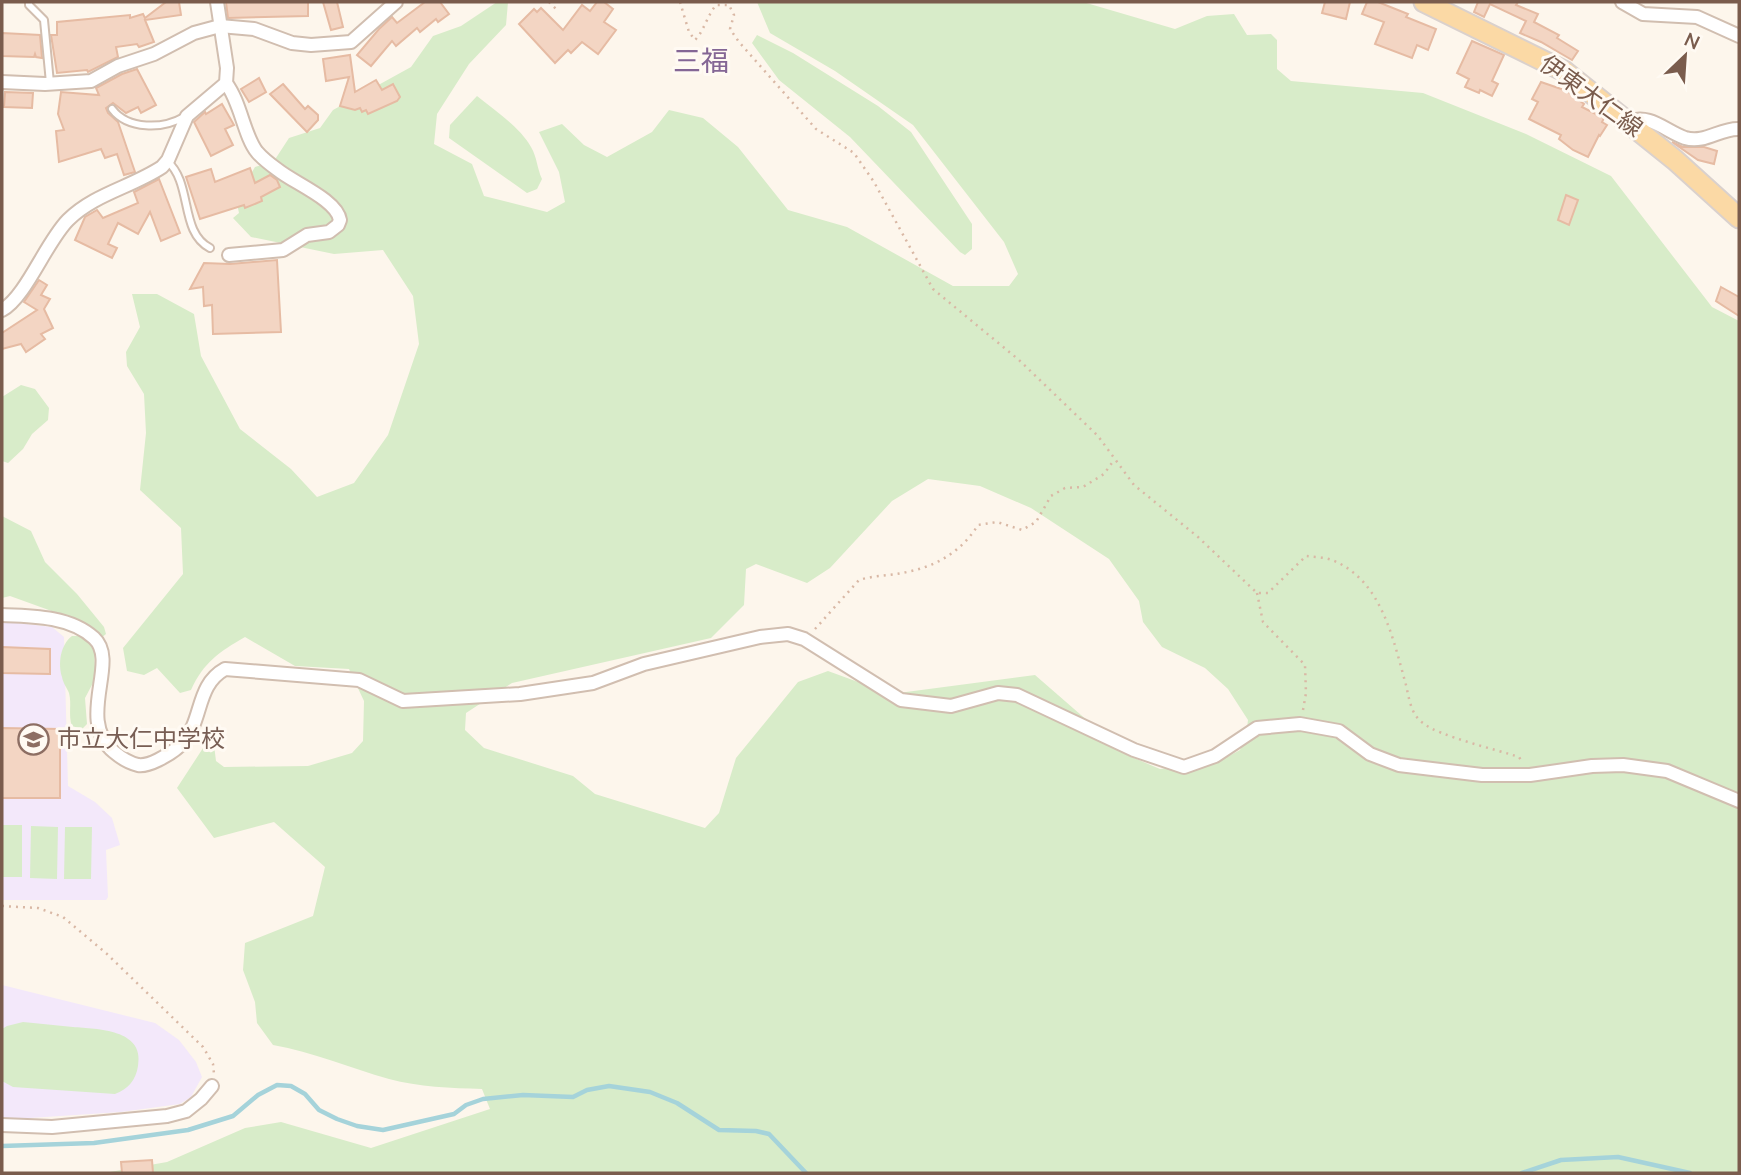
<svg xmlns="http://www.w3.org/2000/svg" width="1741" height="1175" viewBox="0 0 1741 1175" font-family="Mulish,'Noto Sans JP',sans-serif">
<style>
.education{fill:#f3e8fa}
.green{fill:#d8ecc9;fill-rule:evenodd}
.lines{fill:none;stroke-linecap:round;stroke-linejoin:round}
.stream{stroke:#a5d3da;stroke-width:4.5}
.building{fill:#f3d5c3;stroke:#e6bba3;stroke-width:2}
.lane-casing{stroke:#d1beb0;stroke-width:10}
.street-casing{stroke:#d1beb0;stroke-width:16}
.primary-casing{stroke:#dad1cd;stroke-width:23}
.path{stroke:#d9b8a5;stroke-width:2.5;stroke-dasharray:2 5;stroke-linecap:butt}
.lane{stroke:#fff;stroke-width:6}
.street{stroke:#fff;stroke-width:12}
.primary{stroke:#fbd9a5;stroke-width:19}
.labels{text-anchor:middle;stroke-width:6;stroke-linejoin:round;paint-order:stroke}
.street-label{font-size:24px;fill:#7a5c4d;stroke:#fffaf3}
.education-label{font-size:24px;fill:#785e54;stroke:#fffaf3;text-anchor:start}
.quarter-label{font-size:28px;fill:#846695;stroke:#fffaf3}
</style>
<rect width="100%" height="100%" fill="#fdf6ec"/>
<g class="education">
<polygon points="2,621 52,627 64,637 68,786 95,802 112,818 120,845 106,850 108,897 106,900 2,900"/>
<polygon points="2,985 155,1023 179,1040 196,1062 202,1077 191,1097 180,1104 121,1112 30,1118 2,1118"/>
</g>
<g class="green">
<path d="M 497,2 L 508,2 L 506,25 L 469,64 L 437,114 L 434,144 L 472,164 L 484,196 L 547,212 L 565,202 L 559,172 L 539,132 L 562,124 L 584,145 L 607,157 L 652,132 L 669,110 L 703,118 L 738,147 L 788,210 L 847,227 L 953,286 L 1009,286 L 1018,274 L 1004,242 L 913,125 L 835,71 L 770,33 L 757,2 L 1083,2 L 1175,29 L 1207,16 L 1234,14 L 1247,35 L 1271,34 L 1277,40 L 1277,69 L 1291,81 L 1423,93 L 1526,134 L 1611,176 L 1712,307 L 1739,321 L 1739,1173 L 78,1173 L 110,1172 L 167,1162 L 245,1128 L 281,1122 L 371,1148 L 490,1109 L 482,1089 C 451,1088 419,1087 389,1079 C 350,1068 313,1052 273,1045 L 257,1023 L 255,1002 L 243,970 L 245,943 L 313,916 L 325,867 L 274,822 L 214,838 L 177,788 L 205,745 L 214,745 L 216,761 L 224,767 L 308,766 L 352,753 L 363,741 L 364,701 L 349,669 L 295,666 L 245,637 C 219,652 204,662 191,690 L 180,693 L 157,668 L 144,675 L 127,671 L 123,648 L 183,574 L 181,528 L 140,490 L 146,433 L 144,394 L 127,366 L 126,352 L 140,327 L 132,294 L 157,294 L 194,314 L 201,356 L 240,429 L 291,469 L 317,497 L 354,483 L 388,435 L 419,344 L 413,296 L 383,250 L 334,254 L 251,237 L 233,218 L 239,213 L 236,199 L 255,167 L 274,161 L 289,138 L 320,128 L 333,110 L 411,67 L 433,36 L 461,26 ZM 928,479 L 980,486 L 1031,508 L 1109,559 L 1139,601 L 1143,622 L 1162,647 L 1205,668 L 1228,689 L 1248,720 L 1246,736 L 1240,750 L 1218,762 L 1160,769 L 1127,755 L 1035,675 L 891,694 L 828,671 L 798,682 L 736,758 L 719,813 L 705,828 L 595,794 L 573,776 L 484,748 L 465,730 L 466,713 L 512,683 L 711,638 L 744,605 L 746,569 L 756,564 L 807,583 L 830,568 L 892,501 Z"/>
<polygon points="757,35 793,53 878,106 911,132 972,224 972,249 965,255 960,252 850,137 779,80 752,43"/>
<path d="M 477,96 C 495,111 519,126 531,147 C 537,157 537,168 542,179 L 537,189 L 527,193 L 449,138 L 450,125 Z"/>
<polygon points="21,385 35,389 49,408 48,420 32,434 23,449 8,463 2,461 2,397"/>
<polygon points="2,516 31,531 45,562 77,594 104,627 106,634 101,638 82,622 10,596 2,598"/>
<path d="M 72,636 L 84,636 L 94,645 L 95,668 L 93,683 L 85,698 L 87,724 L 82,729 L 72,726 C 68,715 72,704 69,693 C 67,688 63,683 62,677 C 58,664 60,645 72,636 Z"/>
<rect x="2" y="825" width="20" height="52"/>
<polygon points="31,826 58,827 57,879 30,878"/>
<polygon points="65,827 92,827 91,879 64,879"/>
<path d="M 23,1022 C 40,1024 56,1025 73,1027 C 97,1029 145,1029 138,1066 C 136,1080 128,1089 115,1094 L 13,1087 L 2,1081 L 2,1029 L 7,1026 Z"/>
</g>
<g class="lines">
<g class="stream">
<polyline points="2,1146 94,1143 188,1130 233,1116 258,1095 277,1085 291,1086 305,1094 319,1110 337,1119 357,1126 383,1130 454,1114 466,1105 483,1099 523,1095 573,1097 587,1090 609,1086 650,1092 677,1103 719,1130 756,1131 769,1134 806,1173"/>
<polyline points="1522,1173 1561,1160 1618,1157 1690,1173"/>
</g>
</g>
<g class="building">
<polygon points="166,2 179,2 181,15 145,20 154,42 139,47 137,44 116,47 118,57 88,72 87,70 57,73 51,35 57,35 57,22 130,15 130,18 143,14 145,18"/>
<polygon points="226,2 308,2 308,16 228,18"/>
<polygon points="323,2 337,2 343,27 331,30"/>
<polygon points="425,2 440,2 449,14 438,22 436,19 420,32 417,28 396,46 392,41 371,66 357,55 379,29 392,17 397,23"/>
<polygon points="597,2 604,2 613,9 604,22 616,30 598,54 582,42 571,53 568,50 555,63 519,24 534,9 537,12 541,8 563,30 582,5 590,11"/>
<polygon points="1325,2 1350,2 1346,19 1322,13"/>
<polygon points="1367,2 1378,2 1408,14 1406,17 1436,29 1428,50 1417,45 1412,58 1375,44 1384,22 1362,14"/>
<polygon points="1478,2 1518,2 1516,5 1538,14 1534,22 1559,35 1557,38 1578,51 1572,60 1541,42 1520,33 1526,21 1490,4 1484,17 1474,12"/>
<polygon points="2,33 40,35 42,58 36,57 35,54 34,57 2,56"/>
<polygon points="1472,41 1504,55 1492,81 1498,84 1492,96 1480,90 1479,93 1465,87 1469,79 1457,73"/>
<polygon points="350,55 355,92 376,80 382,90 393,84 400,97 397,101 368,114 366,110 362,112 360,108 355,110 340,106 349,77 326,81 323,59"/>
<polygon points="137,69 156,105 141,113 138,107 126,113 113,103 106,108 108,113 118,122 135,172 124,175 117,154 105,158 101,149 59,162 56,131 64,130 58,114 61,92 99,95 96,88 122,74"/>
<polygon points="259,78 266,92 249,102 241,89"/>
<polygon points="1541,82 1567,91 1584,104 1582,107 1604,118 1602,122 1607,125 1600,136 1599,135 1588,157 1573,150 1559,139 1561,135 1529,119 1538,102 1532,99"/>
<polygon points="283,84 305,109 308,106 318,115 318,120 307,132 270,94"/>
<polygon points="5,92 33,93 32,108 4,107"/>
<polygon points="222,104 234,125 225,129 233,145 211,156 194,122 205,112 206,114"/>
<polygon points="1672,142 1683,147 1704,147 1717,151 1714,164 1698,160"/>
<polygon points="250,168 255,183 270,175 277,180 280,187 261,197 262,201 245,208 244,205 200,219 186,177 211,169 215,182"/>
<polygon points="159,179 180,233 161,241 150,212 138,234 118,223 108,244 117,248 112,258 75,240 85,217 97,210 103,218 138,203 134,192"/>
<polygon points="1566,195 1578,200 1569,225 1558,220"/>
<polygon points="277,260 281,332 213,334 212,305 204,306 203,287 190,289 204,263 230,264"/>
<polygon points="39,280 47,285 41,295 50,299 44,309 53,328 41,334 45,339 26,352 21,344 2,349 2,333 37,310 24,302"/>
<polygon points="1721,287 1739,297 1739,316 1716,301"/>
<polygon points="2,647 50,649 50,674 2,673"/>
<polygon points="2,728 60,729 60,798 2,798"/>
<polygon points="152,1160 153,1173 122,1173 121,1162"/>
</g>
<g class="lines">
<defs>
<g id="lane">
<polyline points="29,2 29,5 44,20 50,83"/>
<path d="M 112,109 C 128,130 163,129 184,117"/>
<path d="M 167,161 C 193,183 179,232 210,248"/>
</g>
<g id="street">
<polyline points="1622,2 1643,14 1697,17 1739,36"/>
<polyline points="2,82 45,84 91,81 118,66 154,54 194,33 220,26 254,29 292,43 311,45 351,42 396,2"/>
<path d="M 226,83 C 241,103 244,136 257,152 C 263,159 271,165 278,170 C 294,183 337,200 340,220 L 338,225 L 329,232 L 307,235 L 283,250 L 229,255"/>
<path d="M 1628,122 C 1650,113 1665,131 1685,138 C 1705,144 1720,128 1739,129"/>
<path d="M 2,310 C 26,297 46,242 68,220 C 94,194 132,187 162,167 L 168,160 L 187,116 L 226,83 L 227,68 L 217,2"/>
<path d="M 2,615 C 32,616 70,616 94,638 C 120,662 75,719 114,752 C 120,757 130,763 138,765 C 145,766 152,763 158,760 C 168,755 177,750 184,741 C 203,719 196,685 225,669 L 359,680 L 403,701 L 520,694 L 593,683 L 644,664 L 760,637 L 788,634 L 804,639 L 901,700 L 951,706 L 998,693 L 1017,695 L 1134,750 L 1184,767 L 1215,756 L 1257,728 L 1300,724 L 1339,731 L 1370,754 L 1399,765 L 1482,775 L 1530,775 L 1592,766 L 1623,765 L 1667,771 L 1739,801"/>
<polyline points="2,1125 52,1127 167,1116 186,1111 201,1099 212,1086"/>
</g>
<polyline id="primary" points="1424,2 1564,71 1675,160 1739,218"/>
</defs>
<use href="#lane" class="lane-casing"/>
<use href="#street" class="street-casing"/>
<use href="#primary" class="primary-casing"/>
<g class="path">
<polyline points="549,2 558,11"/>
<path d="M 680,2 L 689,32 L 695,40 C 704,31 707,16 716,5 L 729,5 L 734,15 L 730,29 L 739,42 L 816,129 L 854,153 L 874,182 L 933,289 L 1019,360 L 1098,436 L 1134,485 L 1198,537 L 1257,593 L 1268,593 L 1306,556 C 1314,557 1324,557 1332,560 C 1382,580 1393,639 1406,685 C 1409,698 1411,715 1423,723 C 1438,736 1498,750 1519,757 L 1522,762"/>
<polyline points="1257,593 1263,622 1305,665 1306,693 1303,710"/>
<path d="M 815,629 L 859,580 C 875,575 891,576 907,572 C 937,566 962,551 978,525 L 997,522 L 1022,530 L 1036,522 L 1051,496 L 1065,488 L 1083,487 L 1104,474 L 1114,460"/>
<polyline points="2,906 38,908 63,917 107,954 203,1047 213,1064 214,1074"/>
</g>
<use href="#lane" class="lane"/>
<use href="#street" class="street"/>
<use href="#primary" class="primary"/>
</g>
<defs>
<symbol id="school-ring" viewBox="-11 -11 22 22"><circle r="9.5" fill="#fffaf3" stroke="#8d6e63" stroke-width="1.5"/><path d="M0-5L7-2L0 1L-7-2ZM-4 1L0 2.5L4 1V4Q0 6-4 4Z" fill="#8d6e63"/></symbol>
</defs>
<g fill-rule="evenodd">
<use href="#school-ring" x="16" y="722" width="35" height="35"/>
</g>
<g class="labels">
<g class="street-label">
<text transform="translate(1591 96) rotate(36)" y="8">伊東大仁線</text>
</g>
<g class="education-label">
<text x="57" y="747">市立大仁中学校</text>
</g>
<g class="quarter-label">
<text x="701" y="71">三福</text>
</g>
</g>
<rect width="1741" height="1175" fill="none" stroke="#7a5c4d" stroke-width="7"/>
<g transform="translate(1685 56) rotate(25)" stroke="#fffaf3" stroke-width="5" paint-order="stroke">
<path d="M0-5L12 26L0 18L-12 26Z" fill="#7a5c4d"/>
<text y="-10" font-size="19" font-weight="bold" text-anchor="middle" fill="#7a5c4d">N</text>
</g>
</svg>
